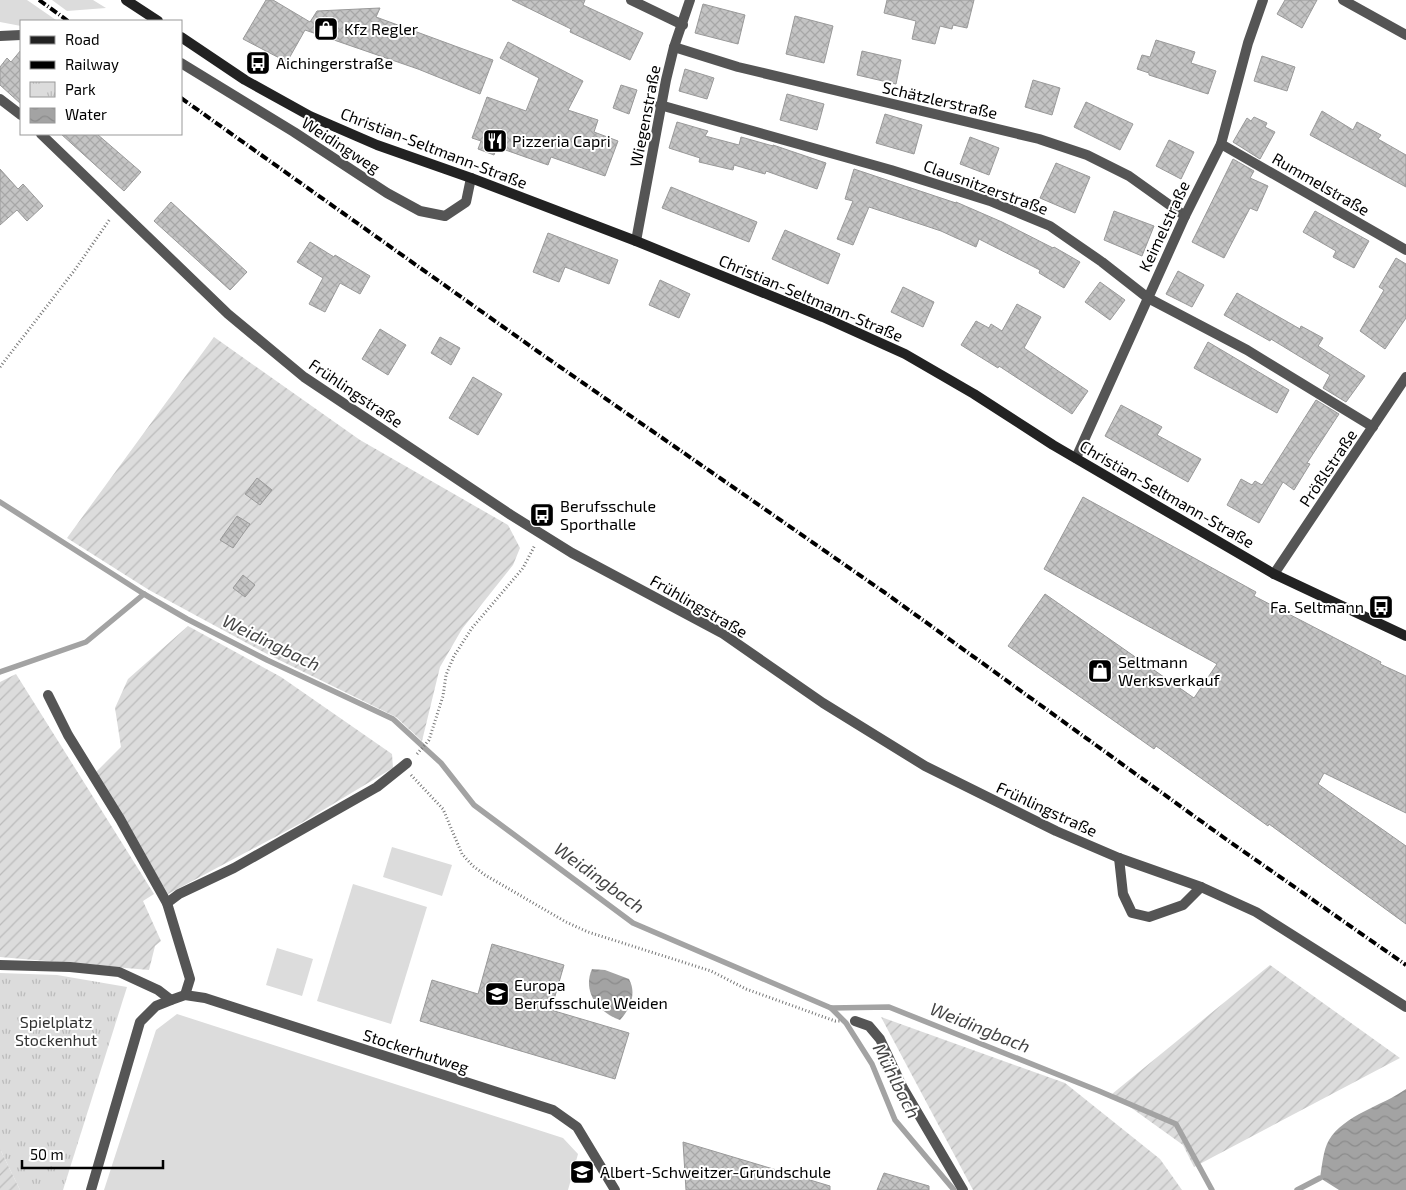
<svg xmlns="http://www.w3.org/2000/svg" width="1406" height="1190" viewBox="0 0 1406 1190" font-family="'Exo 2',sans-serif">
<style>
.grass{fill:#dcdcdc}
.park{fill:url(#park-tufts)}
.garden{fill:url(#garden-furrows)}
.water{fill:url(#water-waves)}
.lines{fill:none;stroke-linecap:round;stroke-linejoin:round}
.stream{stroke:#a3a3a3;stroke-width:5.5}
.building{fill:url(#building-cross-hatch);stroke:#999}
.path{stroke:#777;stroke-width:3;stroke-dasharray:1 2.5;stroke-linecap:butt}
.lane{stroke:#555;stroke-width:10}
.street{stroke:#555;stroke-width:10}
.secondary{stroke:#222;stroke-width:10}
.rail{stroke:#000;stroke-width:4;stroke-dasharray:8 2.5 1 2.5;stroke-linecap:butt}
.labels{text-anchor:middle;stroke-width:4;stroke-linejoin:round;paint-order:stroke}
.poi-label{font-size:16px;fill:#000;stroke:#fff;text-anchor:start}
.street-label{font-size:16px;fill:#000;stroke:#fff}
.park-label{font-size:16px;fill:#333;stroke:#fff}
.water-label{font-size:18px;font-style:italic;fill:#444;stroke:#fff}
</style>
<defs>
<pattern id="park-tufts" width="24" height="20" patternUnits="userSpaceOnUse" patternTransform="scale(1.25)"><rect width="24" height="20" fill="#dcdcdc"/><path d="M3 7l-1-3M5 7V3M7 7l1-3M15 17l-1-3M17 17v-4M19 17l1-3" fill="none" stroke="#bbb"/></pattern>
<pattern id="garden-furrows" width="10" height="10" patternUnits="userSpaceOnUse" patternTransform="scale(1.25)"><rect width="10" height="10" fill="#dcdcdc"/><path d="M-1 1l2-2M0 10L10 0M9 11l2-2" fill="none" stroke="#bbb"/></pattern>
<pattern id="water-waves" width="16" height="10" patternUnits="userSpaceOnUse" patternTransform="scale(1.25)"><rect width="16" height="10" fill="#a3a3a3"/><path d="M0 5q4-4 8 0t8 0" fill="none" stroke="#8b8b8b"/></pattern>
<pattern id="building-cross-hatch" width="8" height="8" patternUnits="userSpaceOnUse" patternTransform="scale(1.25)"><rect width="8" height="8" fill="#c4c4c4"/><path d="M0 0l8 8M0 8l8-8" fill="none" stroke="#a7a7a7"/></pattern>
</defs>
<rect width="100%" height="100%" fill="#fff"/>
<g class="grass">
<polygon points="0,0 27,0 56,20 51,21 21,21 21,26 0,22"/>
<polygon points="52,0 93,0 106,8 67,11"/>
<polygon points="392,847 452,865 442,896 383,877"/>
<polygon points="353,884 427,907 391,1024 317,1001"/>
<polygon points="277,948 313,959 302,996 266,985"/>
<polygon points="177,1014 563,1138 578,1154 568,1190 104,1190 156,1030"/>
</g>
<polygon class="park" points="0,973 57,975 127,987 63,1190 20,1190 0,1149"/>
<g class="garden">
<polygon points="214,337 360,440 508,525 520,548 513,565 462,629 440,667 422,741 396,717 269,655 149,590 67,538"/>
<polygon points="188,626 281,677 392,754 393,768 303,822 168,894 95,773 121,747 115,708 128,679"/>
<polygon points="16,674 154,894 143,901 161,941 155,946 149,970 0,957 0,682"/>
<polygon points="1270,965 1400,1058 1194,1167 1183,1145 1112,1094"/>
<polygon points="881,1017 1065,1083 1160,1159 1182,1190 973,1190"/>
<polygon points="0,1149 20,1190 0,1190"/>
</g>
<g class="water">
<path d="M 592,969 L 605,970 L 629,979 C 637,994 630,1009 620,1020 C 598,1012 582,992 592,969 Z"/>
<path d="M 1406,1089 L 1406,1190 L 1339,1190 L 1320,1178 C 1322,1167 1323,1150 1329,1140 C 1344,1115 1382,1106 1406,1089 Z"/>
</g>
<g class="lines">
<g class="stream">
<polyline points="0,502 144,594 187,619 267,660 393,719 441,763 474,805 633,923 831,1008 889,1007 1099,1091 1176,1124 1212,1190"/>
<polyline points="0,672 86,642 144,594"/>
<polyline points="831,1008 846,1023 872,1064 895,1120 954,1190"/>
<polyline points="1297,1190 1320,1178"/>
</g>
</g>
<g class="building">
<polygon points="266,0 273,0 310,22 317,11 380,8 376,17 493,60 480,94 418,69 305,30 287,62 243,39"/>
<polygon points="512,0 585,0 583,5 643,33 630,60 570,32 571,29"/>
<polygon points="887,0 974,0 967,28 953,25 952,29 940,26 935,44 912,39 916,21 884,13"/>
<polygon points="1285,0 1317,0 1302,28 1277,14"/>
<polygon points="703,4 745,15 738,44 695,33"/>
<polygon points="795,16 833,26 824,63 786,54"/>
<polygon points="1156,40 1195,52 1191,63 1216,71 1208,94 1149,75 1149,73 1137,69 1142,55 1150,57"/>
<polygon points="508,42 583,81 568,110 598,120 594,132 618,141 605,176 551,157 548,165 497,147 494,155 478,149 481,141 472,138 487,97 526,111 539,78 500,58"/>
<polygon points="21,50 21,104 0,85 0,67 7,58 11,62"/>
<polygon points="862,51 901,60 896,84 857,75"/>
<polygon points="1262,56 1295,67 1287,91 1254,81"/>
<polygon points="685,69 714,78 707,99 679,91"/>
<polygon points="1033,80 1060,88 1052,115 1025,107"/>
<polygon points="621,85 637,90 629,114 613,108"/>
<polygon points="787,94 824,104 817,130 780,120"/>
<polygon points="1086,102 1133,124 1120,150 1074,127"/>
<polygon points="1322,111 1353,130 1357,122 1381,135 1378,139 1406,155 1406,187 1310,135"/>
<polygon points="885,114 922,125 914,154 876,143"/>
<polygon points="1254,117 1267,123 1265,127 1275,132 1260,159 1233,142 1247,118 1251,121"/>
<polygon points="677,122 708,131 705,136 739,145 741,137 773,146 773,145 826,163 817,189 766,171 765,174 734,165 733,170 699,162 700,158 669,148"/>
<polygon points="61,134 97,134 141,172 124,191"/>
<polygon points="970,137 999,148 989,175 960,164"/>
<polygon points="1169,140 1194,152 1181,179 1156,166"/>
<polygon points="1233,159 1254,171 1250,178 1268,186 1257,211 1250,208 1224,258 1192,242"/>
<polygon points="1056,163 1090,177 1075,213 1040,198"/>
<polygon points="0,169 18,189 23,184 43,206 27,221 17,210 0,225"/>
<polygon points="854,169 956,203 956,202 1002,222 1053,248 1054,247 1080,262 1064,288 1039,273 1040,270 979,239 976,247 941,231 869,207 853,245 837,239 853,201 845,199"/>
<polygon points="671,187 757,222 749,242 662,208"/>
<polygon points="171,202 247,272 230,290 154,221"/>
<polygon points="1114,211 1154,226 1142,256 1104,240"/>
<polygon points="1315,211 1369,241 1354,268 1333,257 1336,251 1303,232"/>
<polygon points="785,230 840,254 828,284 772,259"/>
<polygon points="548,233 618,260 609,284 565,267 559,282 533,272"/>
<polygon points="310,242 334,257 335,255 370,276 360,294 340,283 325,312 309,304 323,278 297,262"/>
<polygon points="1396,258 1406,264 1406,318 1385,349 1360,331 1384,290 1379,287"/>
<polygon points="1178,271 1204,285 1192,307 1166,294"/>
<polygon points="660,280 690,294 679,318 649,305"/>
<polygon points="1100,282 1125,300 1110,320 1085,302"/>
<polygon points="903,287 934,302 923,327 891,312"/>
<polygon points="1237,293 1300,329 1301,326 1323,338 1318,346 1365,376 1346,402 1323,388 1330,375 1271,339 1270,341 1224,315"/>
<polygon points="1017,304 1041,317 1024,348 1088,391 1072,414 999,366 998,368 961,345 976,321 989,328 991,324 1002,331"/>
<polygon points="380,329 406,345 388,375 362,359"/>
<polygon points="440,337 460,348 451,365 431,353"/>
<polygon points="1208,342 1289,390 1277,413 1194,368"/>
<polygon points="473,377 502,394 478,435 449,418"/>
<polygon points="1316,400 1339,414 1307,463 1310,464 1294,490 1283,482 1259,523 1227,505 1241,479 1252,485 1255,481 1262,485"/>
<polygon points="1121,405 1162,427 1157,435 1201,459 1188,482 1105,436"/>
<polygon points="257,478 272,490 260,505 245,494"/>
<polygon points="1083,497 1256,592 1254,596 1381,662 1380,664 1406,676 1406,813 1324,773 1318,784 1406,846 1406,924 1269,824 1268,826 1156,746 1154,749 1008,646 1045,594 1194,698 1217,664 1044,569"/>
<polygon points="237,516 250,524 233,548 220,540"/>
<polygon points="243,575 255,585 245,597 233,588"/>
<polygon points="492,944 564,965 551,1010 629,1033 615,1079 420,1021 432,980 478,994"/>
<polygon points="683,1142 830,1186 830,1190 686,1190"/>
<polygon points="884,1173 929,1186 929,1190 877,1190"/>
</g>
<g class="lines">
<g class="path">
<polyline points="0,367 74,271 110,219"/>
<polyline points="417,754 429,740 443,696 446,675 454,656 472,628 523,568 535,545"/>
<polyline points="411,775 443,809 462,854 473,866 485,875 566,922 588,932 711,971 746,989 835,1021 842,1021"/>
</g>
<g class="lane">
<polyline points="48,695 68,735 120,819 167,903 190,979 185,995"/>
<polyline points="1119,858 1123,894 1132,913 1149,917 1183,905 1201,887"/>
<polyline points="167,903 179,894 234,868 377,787 407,763"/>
<polyline points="0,965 70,967 119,972 158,990 171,1000"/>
<polyline points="855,1021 869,1026 880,1039 903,1088 963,1190"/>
</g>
<g class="street">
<polyline points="631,0 683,25"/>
<polyline points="1343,0 1406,35"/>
<polyline points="0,36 21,35"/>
<polyline points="674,47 738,67 1039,139 1087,155 1129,176 1185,216"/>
<polyline points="181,63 294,132 387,193 420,211 445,216 466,202 471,178"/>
<polyline points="0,99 21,115"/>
<polyline points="660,105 891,170 990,201 1050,226 1102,262 1148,298 1247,350 1373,427"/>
<polyline points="41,134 228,314 304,377 511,515 572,553 722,633 823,703 925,766 1056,831 1119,858 1201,887 1256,912 1406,1007"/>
<polyline points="1221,144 1406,250"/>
<polyline points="636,241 666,80 674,47 690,0"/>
<polyline points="1076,458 1185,216 1221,144 1248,43 1263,0"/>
<polyline points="1274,574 1406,377"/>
<polyline points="91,1190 140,1022 156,1006 171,1000 185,995 205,998 553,1110 577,1127 615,1190"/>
</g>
<g class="secondary">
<polyline points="126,0 158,21"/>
<polyline points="181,37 245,80 310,116 377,145 471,178 636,241 823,317 905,354 974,394 1053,445 1274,574 1406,636"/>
</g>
<g class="rail">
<polyline points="39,0 68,21"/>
<polyline points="181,98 540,353 884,592 1223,837 1406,965"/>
</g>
</g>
<defs>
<symbol id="shop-square" viewBox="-11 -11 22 22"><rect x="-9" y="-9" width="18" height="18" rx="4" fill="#000" stroke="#fff"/><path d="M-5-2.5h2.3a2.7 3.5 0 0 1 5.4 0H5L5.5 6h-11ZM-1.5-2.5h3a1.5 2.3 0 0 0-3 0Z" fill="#fff"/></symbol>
<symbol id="bus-square" viewBox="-11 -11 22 22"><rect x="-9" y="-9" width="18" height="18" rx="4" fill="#000" stroke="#fff"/><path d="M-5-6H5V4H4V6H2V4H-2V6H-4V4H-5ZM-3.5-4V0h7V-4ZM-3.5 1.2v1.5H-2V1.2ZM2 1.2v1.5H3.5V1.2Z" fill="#fff"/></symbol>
<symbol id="restaurant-square" viewBox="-11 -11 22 22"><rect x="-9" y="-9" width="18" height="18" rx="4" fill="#000" stroke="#fff"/><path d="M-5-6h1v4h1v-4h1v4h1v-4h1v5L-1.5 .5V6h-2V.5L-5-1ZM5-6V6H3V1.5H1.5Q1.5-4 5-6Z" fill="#fff"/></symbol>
<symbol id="school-square" viewBox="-11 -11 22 22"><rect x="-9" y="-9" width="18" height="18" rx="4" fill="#000" stroke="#fff"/><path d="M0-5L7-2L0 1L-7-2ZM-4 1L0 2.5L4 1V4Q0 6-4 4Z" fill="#fff"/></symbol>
</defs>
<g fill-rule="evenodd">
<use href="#shop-square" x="312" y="15" width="28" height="28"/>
<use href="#bus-square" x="244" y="49" width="28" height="28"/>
<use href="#restaurant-square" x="481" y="127" width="28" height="28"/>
<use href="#bus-square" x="528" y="501" width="28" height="28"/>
<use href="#bus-square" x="1367" y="593" width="28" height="28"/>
<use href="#shop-square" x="1086" y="657" width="28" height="28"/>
<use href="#school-square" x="483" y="980" width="28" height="28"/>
<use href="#school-square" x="568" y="1158" width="28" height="28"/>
</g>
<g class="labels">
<g class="poi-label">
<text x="344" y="35">Kfz Regler</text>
<text x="276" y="69">Aichingerstraße</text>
<text x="512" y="147">Pizzeria Capri</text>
<text x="560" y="512">Berufsschule<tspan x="560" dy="18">Sporthalle</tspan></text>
<text x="1364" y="613" text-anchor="end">Fa. Seltmann</text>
<text x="1118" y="668">Seltmann<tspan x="1118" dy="18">Werksverkauf</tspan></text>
<text x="514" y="991">Europa<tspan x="514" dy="18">Berufsschule Weiden</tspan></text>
<text x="600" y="1178">Albert-Schweitzer-Grundschule</text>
</g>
<g class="street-label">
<text transform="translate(940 100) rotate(13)" y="6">Schätzlerstraße</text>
<text transform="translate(645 116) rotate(-79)" y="6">Wiegenstraße</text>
<text transform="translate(341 145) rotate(33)" y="6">Weidingweg</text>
<text transform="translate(434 148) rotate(21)" y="6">Christian-Seltmann-Straße</text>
<text transform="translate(1321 184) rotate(30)" y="6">Rummelstraße</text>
<text transform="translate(986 187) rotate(20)" y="6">Clausnitzerstraße</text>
<text transform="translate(1164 226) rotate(-65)" y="6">Keimelstraße</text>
<text transform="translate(811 298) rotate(23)" y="6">Christian-Seltmann-Straße</text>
<text transform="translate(356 393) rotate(34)" y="6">Frühlingstraße</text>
<text transform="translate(1328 468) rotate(-56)" y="6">Prößlstraße</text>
<text transform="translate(1167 494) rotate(30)" y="6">Christian-Seltmann-Straße</text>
<text transform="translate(699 606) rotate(30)" y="6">Frühlingstraße</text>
<text transform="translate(1047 809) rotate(25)" y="6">Frühlingstraße</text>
<text transform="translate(416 1051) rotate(18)" y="6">Stockerhutweg</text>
</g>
<g class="park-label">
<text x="56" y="1028">Spielplatz<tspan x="56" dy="18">Stockenhut</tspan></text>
</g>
<g class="water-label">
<text transform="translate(271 643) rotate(26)" y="6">Weidingbach</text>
<text transform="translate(599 878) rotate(36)" y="6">Weidingbach</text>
<text transform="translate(980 1028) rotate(22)" y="6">Weidingbach</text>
<text transform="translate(896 1081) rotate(63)" y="6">Mühlbach</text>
</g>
</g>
<rect x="20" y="20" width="162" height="115" fill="#ffffff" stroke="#999999"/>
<rect x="30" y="36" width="25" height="8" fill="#222222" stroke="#999999"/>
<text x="65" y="45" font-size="15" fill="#000000">Road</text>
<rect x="30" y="61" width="25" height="8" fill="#000000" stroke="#999999"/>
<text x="65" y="70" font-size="15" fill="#000000">Railway</text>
<rect x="30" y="82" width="25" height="15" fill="url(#park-tufts)" stroke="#999999"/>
<text x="65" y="95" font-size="15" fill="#000000">Park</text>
<rect x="30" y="108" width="25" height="15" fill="url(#water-waves)" stroke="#999999"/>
<text x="65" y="120" font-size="15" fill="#000000">Water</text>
<path d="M22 1160v8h141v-8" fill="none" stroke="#000000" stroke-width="2.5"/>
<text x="30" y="1160" font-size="15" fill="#000000" stroke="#ffffff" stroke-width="4" paint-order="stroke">50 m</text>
</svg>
